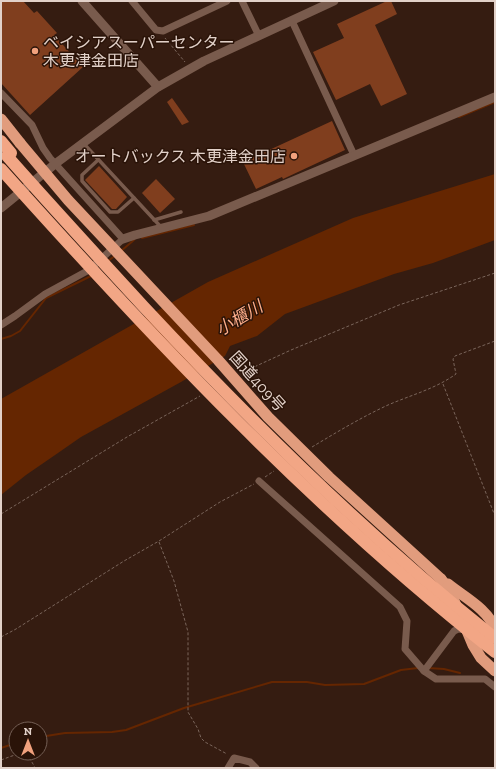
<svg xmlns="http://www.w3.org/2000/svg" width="496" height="769" viewBox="0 0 496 769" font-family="'Zilla Slab','Noto Sans JP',serif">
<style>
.water{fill:#652601}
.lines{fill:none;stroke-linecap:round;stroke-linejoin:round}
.stream{stroke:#652601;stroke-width:2}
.building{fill:#803e1e}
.path{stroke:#7a655b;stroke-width:1;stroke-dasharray:3 2;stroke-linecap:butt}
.service{stroke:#795b4d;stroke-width:3.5}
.minor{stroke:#795b4d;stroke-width:7}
.tertiary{stroke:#795b4d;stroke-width:9}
.trunk{stroke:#e19c7d;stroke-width:11}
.motorway{stroke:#f2a685;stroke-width:12}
.trunk-bridge{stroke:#e19c7d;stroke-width:11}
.motorway-bridge{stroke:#f2a685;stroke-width:12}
.poi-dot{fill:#f1a17d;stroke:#2a1308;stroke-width:1.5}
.labels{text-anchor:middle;stroke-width:3;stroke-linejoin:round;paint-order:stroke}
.poi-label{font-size:16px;fill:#e2d1c9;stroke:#2a1308;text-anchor:start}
.street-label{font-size:16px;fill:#e2d1c9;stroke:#2a1308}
.water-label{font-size:17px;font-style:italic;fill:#feae8b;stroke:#2a1308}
</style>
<rect width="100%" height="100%" fill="#351c11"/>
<polygon class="water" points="495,174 495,240 433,263 394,274 285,314 257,336 230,346 225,356 181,382 81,437 58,453 26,475 1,495 1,399 208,282 353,218"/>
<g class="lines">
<g class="stream">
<polyline points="459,117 495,102"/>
<polyline points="142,238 194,225"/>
<polyline points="121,251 134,240"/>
<polyline points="108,261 116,255"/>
<polyline points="1,339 11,336 20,331 46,298 91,276"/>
<polyline points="428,668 444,669 460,673"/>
<polyline points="40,737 65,733 112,732 126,730 184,708 272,682 307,682 325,685 364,684 401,670 418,668"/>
<polyline points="1,748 16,743"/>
</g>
</g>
<g class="building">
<polygon points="1,1 23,1 34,13 37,11 57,33 54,35 83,67 30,115 1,83"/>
<polygon points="387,1 391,1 397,14 375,25 407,94 381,106 370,84 336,100 313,52 344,38 337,24"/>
<polygon points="172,98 189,122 182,125 167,102"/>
<polygon points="332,121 345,150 283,179 282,177 256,189 243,162"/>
<polygon points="99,166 127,197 116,209 112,209 85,180"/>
<polygon points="156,179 175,199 160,213 142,193"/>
</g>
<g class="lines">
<g class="path">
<polyline points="165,38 185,62"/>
<polyline points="241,373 291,350 399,305 495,273"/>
<polyline points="443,384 495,516"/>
<path d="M 312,447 C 337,432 362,417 388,405 C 411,395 435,389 456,374 L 453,359 L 455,356 L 495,341"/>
<polyline points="265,477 274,471"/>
<polyline points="1,514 127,437 200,396"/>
<polyline points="159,542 174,581 188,632 188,712 198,729 201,738 205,742 227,754"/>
<polyline points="1,637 16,629 124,561 159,541 220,502 254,484"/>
<path d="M 1,760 C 18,754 26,748 35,768"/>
</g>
<g class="service">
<polyline points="84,144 161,227"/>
<polyline points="98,160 82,175 82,181 110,212 118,212 134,198"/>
<polyline points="154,220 181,212"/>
</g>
<g class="minor">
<polyline points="132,1 156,30 163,31 227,1"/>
<polyline points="242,1 259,36"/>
<polyline points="292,21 354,155"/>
<polyline points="1,93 32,125 43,148 50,158 123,239 89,270 45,294 15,316 1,325"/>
<polyline points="259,481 400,607 407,621 405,649 424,671 436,679 485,679 495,687"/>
<polyline points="424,671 454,631 458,629 466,630"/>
<polyline points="228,768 234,758 250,762 256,768"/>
</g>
<g class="tertiary">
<polyline points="82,1 158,87"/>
<polyline points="1,208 55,164 158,87 204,61 334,1"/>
<polyline points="123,239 135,235 209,216 495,97"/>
</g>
<g class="trunk">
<polyline points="1,119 20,143"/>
<polyline points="441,579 451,593 457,608"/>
<path d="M 448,584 C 464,597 488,609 495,629"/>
<polyline points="465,626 473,645 481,658 495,671"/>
</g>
<polyline class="motorway" points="1,141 11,153"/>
<polyline class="trunk-bridge" points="20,143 68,200 218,360 268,417 329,477 441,579"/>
<g class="motorway-bridge">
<path d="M 7,156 C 52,207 98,257 144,307 C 254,425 368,537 495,638"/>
<path d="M 1,169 C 155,341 313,509 495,652"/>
</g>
</g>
<g class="poi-dot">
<circle cx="35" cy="51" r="4"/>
<circle cx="294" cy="156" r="4"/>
</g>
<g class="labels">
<g class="poi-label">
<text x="43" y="48">ベイシアスーパーセンター<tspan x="43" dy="18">木更津金田店</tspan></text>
<text x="286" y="162" text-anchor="end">オートバックス 木更津金田店</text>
</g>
<g class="street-label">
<text transform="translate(258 381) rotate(48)" y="6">国道409号</text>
</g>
<g class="water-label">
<text transform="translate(239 318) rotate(-31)" y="6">小櫃川</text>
</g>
</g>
<rect width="496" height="769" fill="none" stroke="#e2d1c9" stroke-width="4"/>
<g transform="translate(28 741)"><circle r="19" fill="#2a1308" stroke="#745f55"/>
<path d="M0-3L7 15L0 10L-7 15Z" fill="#f1a17d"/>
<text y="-6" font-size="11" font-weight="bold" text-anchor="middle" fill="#e2d1c9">N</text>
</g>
</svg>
